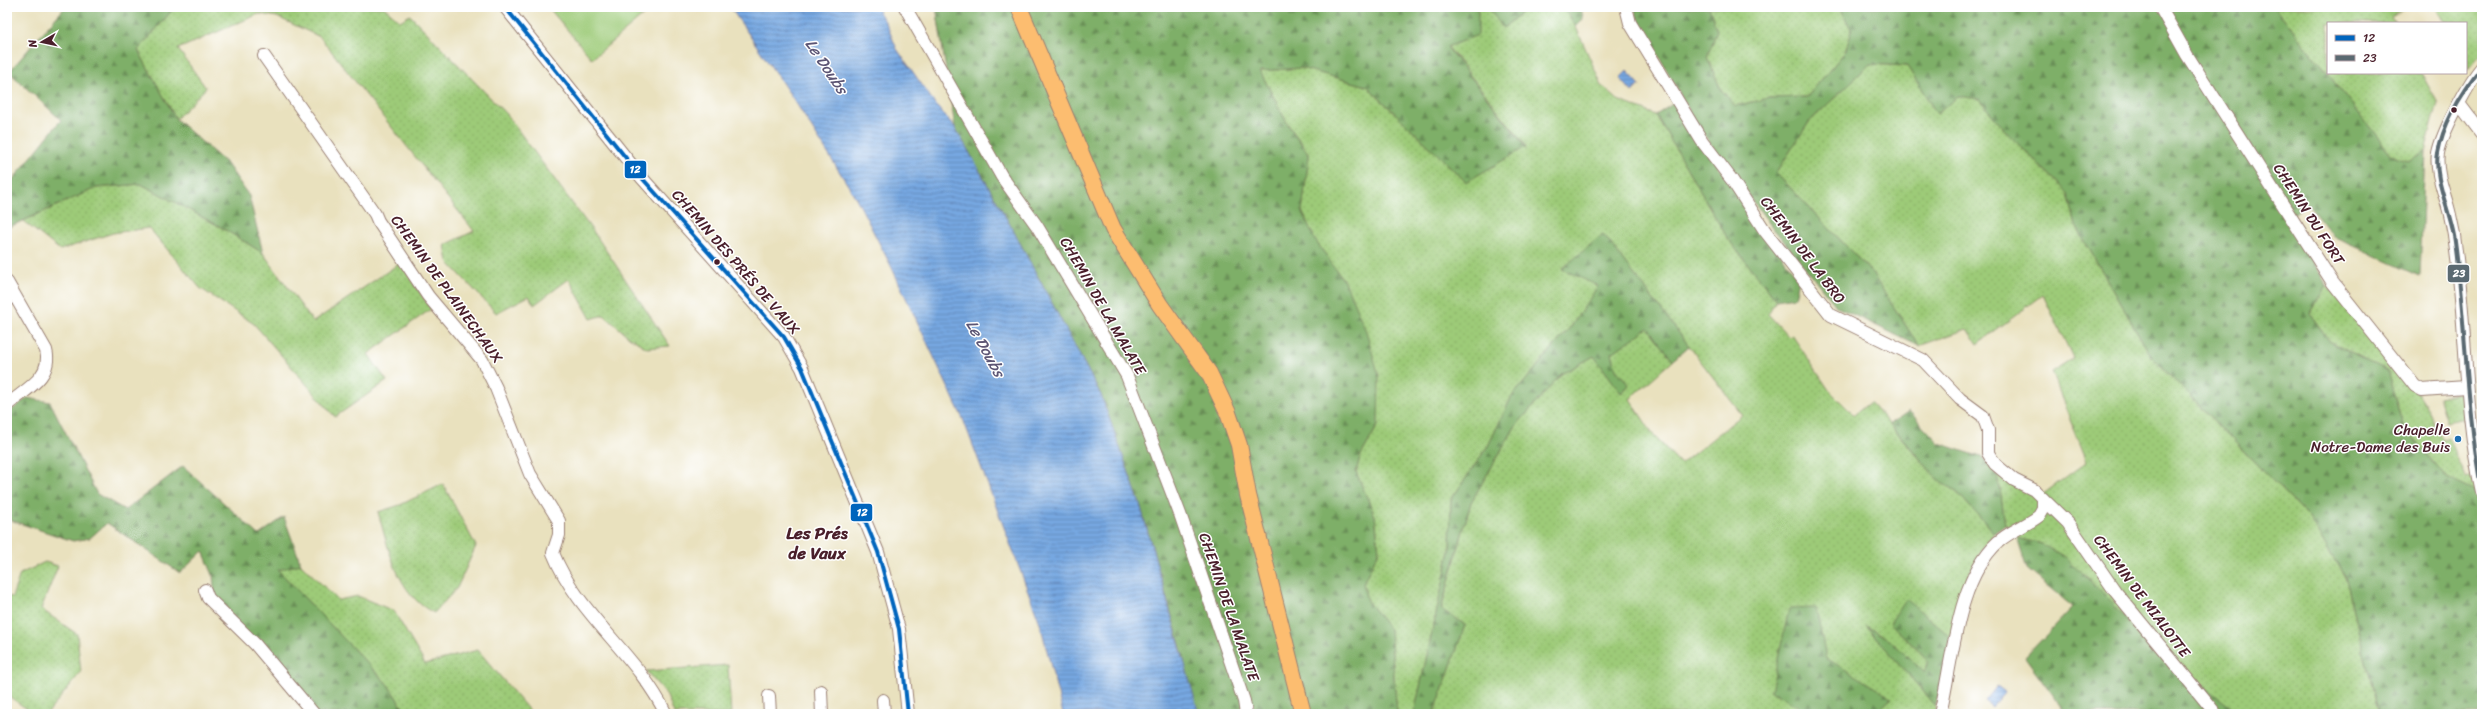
<svg xmlns="http://www.w3.org/2000/svg" width="2489" height="721" viewBox="0 0 2489 721" font-family="Sriracha,sans-serif">
<style>
.green{fill:url(#green-dots);stroke:#747552}
.forest{fill:url(#forest-firs);stroke:#64674a}
.pitch{fill:#9dcb78;stroke:#747552}
.water{fill:url(#water-rules);stroke:#606386}
.lines{fill:none;stroke-linecap:round;stroke-linejoin:round}
.minor-casing{stroke:#9a8074;stroke-width:14}
.major-casing{stroke:#9a8074;stroke-width:18}
.minor{stroke:#fff;stroke-width:12}
.major{stroke:#fcbd6f;stroke-width:16}
.bus-1-casing{stroke:#fff;stroke-width:7}
.bus-2-casing{stroke:#fff;stroke-width:7}
.bus-1{stroke:#0065bd;stroke-width:4}
.bus-2{stroke:#5a6971;stroke-width:4}
.bus-dot{fill:#4a1f2b;stroke:#fff;stroke-width:1.5}
.poi-dot{fill:#1f6fb2;stroke:#fff;stroke-width:1.5}
.labels{text-anchor:middle;stroke-width:3;stroke-linejoin:round;paint-order:stroke}
.street-label{font-size:15px;fill:#4a1f2b;stroke:#fff}
.poi-label{font-size:15px;fill:#4a1f2b;stroke:#fff;text-anchor:end}
.water-label{font-size:16px;font-style:italic;fill:#5c5574;stroke:#fff}
.quarter-label{font-size:17px;font-weight:bold;fill:#4a1f2b;stroke:#fff}
.line-badge{stroke:#fff;stroke-width:1.5}
.badge-label{font-size:11px;text-anchor:middle;font-weight:bold;fill:#fff}
</style>
<defs>
<pattern id="green-dots" width="8" height="8" patternUnits="userSpaceOnUse"><rect width="8" height="8" fill="#9dcb78"/><path d="M2 2h.1M6 6h.1" fill="none" stroke="#89ae68" stroke-width="1.8" stroke-linecap="round"/></pattern>
<pattern id="forest-firs" width="22" height="20" patternUnits="userSpaceOnUse"><rect width="22" height="20" fill="#7eaf68"/><path d="M5 1l3.5 6h-7zM16 11l3.5 6h-7z" fill="#698e56"/></pattern>
<pattern id="water-rules" width="6" height="5" patternUnits="userSpaceOnUse"><rect width="6" height="5" fill="#76a7e1"/><path d="M0 2.5h6" fill="none" stroke="#6387b7"/></pattern>
</defs>
<rect width="100%" height="100%" fill="#fff"/>
<filter id="ink" filterUnits="userSpaceOnUse"><feTurbulence type="fractalNoise" baseFrequency=".025" numOctaves="2"/><feDisplacementMap in="SourceGraphic" scale="8" xChannelSelector="R" yChannelSelector="G"/><feConvolveMatrix kernelMatrix="1 2 1 2 8 2 1 2 1" color-interpolation-filters="sRGB"/></filter>
<filter id="wash" filterUnits="userSpaceOnUse"><feTurbulence type="fractalNoise" baseFrequency=".012" numOctaves="4" result="noise"/><feDisplacementMap in="SourceGraphic" scale="16" xChannelSelector="R" yChannelSelector="G"/><feGaussianBlur stdDeviation="0.9" result="paint"/><feColorMatrix in="noise" values="0 0 0 0 0 0 0 0 0 0 0 0 0 0 0 0 0 1.4 0 .05"/><feComposite in="paint" operator="in"/></filter>
<g filter="url(#wash)">
<rect width="100%" height="100%" fill="#e9e1be"/>
<g class="green">
<polygon points="175,7 384,7 400,21 410,15 507,115 595,234 670,346 647,348 629,337 604,315 591,319 569,279 534,305 529,296 496,313 448,262 445,245 474,231 320,37 277,17 259,14 178,49 206,88 176,119 138,50"/>
<path d="M 1475,7 L 1493,7 L 1490,10 L 1503,28 L 1528,7 L 1564,7 L 1576,27 L 1602,86 L 1618,100 L 1656,115 L 1728,239 L 1776,300 L 1768,314 L 1789,337 L 1792,335 L 1829,390 L 1854,415 L 1870,402 L 1939,481 L 1955,490 L 1994,533 C 1968,563 1961,600 1951,637 L 1890,623 L 1929,661 L 1924,673 L 1890,640 L 1867,627 L 1936,706 L 1934,714 L 1434,714 L 1465,625 L 1441,610 L 1471,502 L 1515,427 L 1561,374 L 1594,356 L 1622,393 L 1629,385 L 1616,369 L 1612,353 L 1648,327 L 1673,360 L 1630,399 L 1654,436 L 1681,464 L 1742,415 L 1603,234 L 1599,286 L 1572,325 L 1511,398 L 1488,446 L 1451,500 L 1450,551 L 1414,714 L 1397,714 L 1390,630 L 1367,601 L 1363,583 L 1379,551 L 1375,516 L 1356,472 L 1360,457 L 1378,425 L 1346,284 L 1315,240 L 1302,211 L 1309,154 L 1287,123 L 1260,71 L 1301,68 L 1367,86 L 1466,182 L 1526,146 L 1447,46 L 1478,11 Z"/>
<polygon points="1709,7 1840,7 1852,31 1845,52 1807,97 1769,98 1735,106 1721,90 1707,57 1717,31"/>
<polygon points="2275,7 2409,7 2391,16 2395,23 2328,23 2328,73 2421,73 2438,103 2425,151 2408,161 2391,154"/>
<polygon points="2436,7 2482,7 2482,54 2468,70 2466,23 2444,23"/>
<polygon points="1870,64 1907,66 1937,114 1958,96 1979,98 2009,135 2068,193 2076,226 2151,356 2309,518 2346,579 2379,714 2239,714 2143,640 2087,577 2042,544 2017,538 2005,525 1998,475 2042,495 2087,461 2051,372 2073,358 2043,295 1977,344 1967,329 1919,346 1871,272 1776,173 1809,122"/>
<polygon points="141,184 219,226 263,253 313,322 400,263 431,309 368,354 387,381 335,417 254,324 200,288 149,228 113,233 60,250 23,221 96,188"/>
<path d="M 2327,286 C 2360,322 2396,357 2422,399 C 2431,411 2435,427 2443,440 L 2448,438 L 2467,479 L 2476,475 L 2476,492 L 2446,478 L 2403,426 L 2387,371 L 2330,342 L 2310,314 Z"/>
<polygon points="2458,393 2464,398 2466,418 2446,422 2438,397"/>
<path d="M 443,484 L 476,546 L 457,588 L 434,613 C 397,595 388,547 378,512 L 400,505 Z"/>
<polygon points="45,562 58,566 41,609 77,634 81,672 47,714 34,714 7,695 7,596 12,597 20,574"/>
<polygon points="301,564 338,600 358,596 394,611 425,664 478,650 532,714 407,714 388,685 277,569"/>
<polygon points="728,665 731,714 674,714 666,694 646,671"/>
</g>
<g class="forest">
<polygon points="65,7 175,7 138,50 176,119 227,164 249,196 263,253 219,226 141,184 96,188 7,228 7,187 61,120 9,72"/>
<polygon points="936,7 1475,7 1478,11 1478,35 1447,47 1526,147 1466,182 1367,86 1301,68 1260,71 1287,123 1309,155 1302,211 1315,240 1346,284 1366,331 1379,376 1378,425 1360,457 1356,472 1375,516 1379,551 1363,583 1367,601 1390,630 1397,714 1194,714 1183,655 1140,504 1101,395 1013,230 955,127"/>
<polygon points="1493,7 1528,7 1503,28 1490,10"/>
<polygon points="1564,7 1581,7 1583,19 1576,27"/>
<polygon points="1634,7 1709,7 1717,31 1707,57 1721,90 1735,106 1769,98 1807,97 1845,52 1852,31 1840,7 2275,7 2391,154 2408,161 2425,151 2420,276 2335,238 2308,204 2289,218 2327,286 2310,314 2330,342 2387,371 2403,426 2446,478 2476,492 2482,489 2482,714 2379,714 2346,579 2309,518 2151,356 2076,226 2068,193 2009,135 1979,99 1958,96 1937,114 1907,66 1870,64 1809,122 1776,173 1871,272 1919,346 1837,307 1772,227 1699,128 1637,17"/>
<polygon points="1674,103 1799,280 1795,297 1776,300 1728,239 1656,115"/>
<polygon points="1603,234 1689,346 1673,360 1648,328 1612,353 1616,369 1629,385 1621,393 1594,356 1561,374 1515,427 1471,502 1441,609 1465,625 1434,714 1414,714 1450,551 1451,500 1488,446 1511,398 1572,325 1598,286 1562,269"/>
<polygon points="27,398 50,402 97,494 125,510 183,466 259,535 284,517 301,564 278,570 388,685 407,714 316,714 215,600 213,575 203,551 180,573 107,523 90,538 73,541 7,519 7,414"/>
<polygon points="1909,411 1939,443 1981,457 1998,475 2005,525 1994,533 1955,490 1939,481 1890,424"/>
<polygon points="2017,538 2042,544 2067,558 2113,604 2143,640 2240,714 2067,714 2025,657 2073,607 2027,569"/>
<polygon points="1906,599 1951,637 1936,706 1866,626 1890,640 1925,673 1929,661 1890,623"/>
<polygon points="1816,608 1826,658 1892,698 1874,714 1811,714 1771,691 1789,609"/>
</g>
<polygon class="pitch" points="548,7 653,7 592,59"/>
<g class="water">
<polygon points="730,7 876,7 886,23 897,49 938,108 955,127 1013,230 1101,395 1140,504 1199,714 1063,714 1040,623 963,419 892,268 856,198 796,103"/>
<polygon points="1627,71 1640,85 1632,92 1620,78"/>
<polygon points="1997,686 2005,692 1992,707 1985,701"/>
</g>
</g>
<g filter="url(#ink)">
<g class="lines">
<defs>
<g id="minor">
<polyline points="505,7 642,178 784,337 802,368 878,552 899,629 908,714"/>
<polyline points="905,7 1002,177 1037,226 1127,376 1180,514 1244,701 1246,714"/>
<polyline points="1626,7 1630,23 1702,141 1732,180 1765,231 1831,315 1923,360 1960,399 1983,416 1988,430 1988,453 1995,464 2014,480 2034,490 2068,523 2115,591 2216,714"/>
<polyline points="2160,7 2187,55 2333,283 2415,386 2422,390 2466,387"/>
<path d="M 264,56 L 375,214 L 378,221 L 428,296 L 482,360 L 496,388 L 530,474 L 559,521 L 559,535 L 553,553 C 578,615 637,654 666,714"/>
<path d="M 2482,67 C 2468,83 2442,133 2438,153 C 2435,174 2446,196 2450,215 C 2453,227 2455,239 2456,251 C 2467,331 2464,413 2482,492"/>
<polyline points="2460,105 2482,134"/>
<path d="M 7,282 L 46,350 C 53,377 26,389 7,405"/>
<polyline points="205,590 208,598 255,644 314,714"/>
<polyline points="821,691 822,714"/>
<polyline points="769,696 770,714"/>
<polyline points="883,700 884,714"/>
<path d="M 1940,714 C 1953,661 1956,581 1998,542 C 2010,531 2026,526 2039,516 L 2043,509 L 2043,499"/>
</g>
<polyline id="major" points="1019,7 1113,229 1160,305 1209,373 1228,413 1239,445 1248,495 1303,714"/>
</defs>
<use href="#minor" class="minor-casing"/>
<use href="#major" class="major-casing"/>
<use href="#minor" class="minor"/>
<use href="#major" class="major"/>
<defs>
<polyline id="bus-1" points="505,7 642,178 784,337 802,368 878,552 899,629 908,714"/>
<path id="bus-2" d="M 2482,67 C 2464,90 2443,123 2438,153 C 2433,179 2452,215 2455,242 C 2466,325 2466,409 2482,492"/>
</defs>
<use href="#bus-1" class="bus-1-casing"/>
<use href="#bus-2" class="bus-2-casing"/>
<use href="#bus-1" class="bus-1"/>
<use href="#bus-2" class="bus-2"/>
</g>
</g>
<g class="bus-dot">
<circle cx="2454" cy="110" r="3.5"/>
<circle cx="717" cy="262" r="3.5"/>
</g>
<circle class="poi-dot" cx="2458" cy="439" r="4"/>
<g class="labels">
<g class="street-label">
<text transform="translate(2309 214) rotate(57)" y="5">CHEMIN DU FORT</text>
<text transform="translate(1803 250) rotate(53)" y="5">CHEMIN DE LA BRO</text>
<text transform="translate(736 262) rotate(49)" y="5">CHEMIN DES PRÉS DE VAUX</text>
<text transform="translate(447 289) rotate(54)" y="5">CHEMIN DE PLAINECHAUX</text>
<text transform="translate(1103 306) rotate(60)" y="5">CHEMIN DE LA MALATE</text>
<text transform="translate(2142 596) rotate(53)" y="5">CHEMIN DE MIALOTTE</text>
<text transform="translate(1229 607) rotate(71)" y="5">CHEMIN DE LA MALATE</text>
</g>
<g class="poi-label">
<text x="2450" y="435">Chapelle<tspan x="2450" dy="17">Notre-Dame des Buis</tspan></text>
</g>
<g class="water-label">
<text transform="translate(827 66) rotate(56)" y="6">Le Doubs</text>
<text transform="translate(986 348) rotate(61)" y="6">Le Doubs</text>
</g>
<g class="quarter-label">
<text x="817" y="539">Les Prés<tspan x="817" dy="20">de Vaux</tspan></text>
</g>
</g>
<g class="line-badge">
<rect x="624" y="160" width="23" height="19" rx="4" fill="#0065bd"/>
<rect x="2447" y="264" width="23" height="19" rx="4" fill="#5a6971"/>
<rect x="850" y="503" width="23" height="19" rx="4" fill="#0065bd"/>
</g>
<g class="badge-label">
<text x="635" y="173">12</text>
<text x="2459" y="277">23</text>
<text x="862" y="516">12</text>
</g>
<rect width="2489" height="721" fill="none" stroke="#fff" stroke-width="24"/>
<rect x="2327" y="22" width="140" height="52" fill="#ffffff" stroke="#b7a5aa"/>
<rect x="2335" y="35" width="20" height="6" fill="#0065bd" stroke="#b7a5aa"/>
<text x="2363" y="42" font-size="12" fill="#4a1f2b">12</text>
<rect x="2335" y="55" width="20" height="6" fill="#5a6971" stroke="#b7a5aa"/>
<text x="2363" y="62" font-size="12" fill="#4a1f2b">23</text>
<g transform="translate(42 42) rotate(261)" stroke="#ffffff" stroke-width="3" paint-order="stroke">
<path d="M0-3L7 15L0 10L-7 15Z" fill="#4a1f2b"/>
<text y="-6" font-size="11" font-weight="bold" text-anchor="middle" fill="#4a1f2b">N</text>
</g>
</svg>
